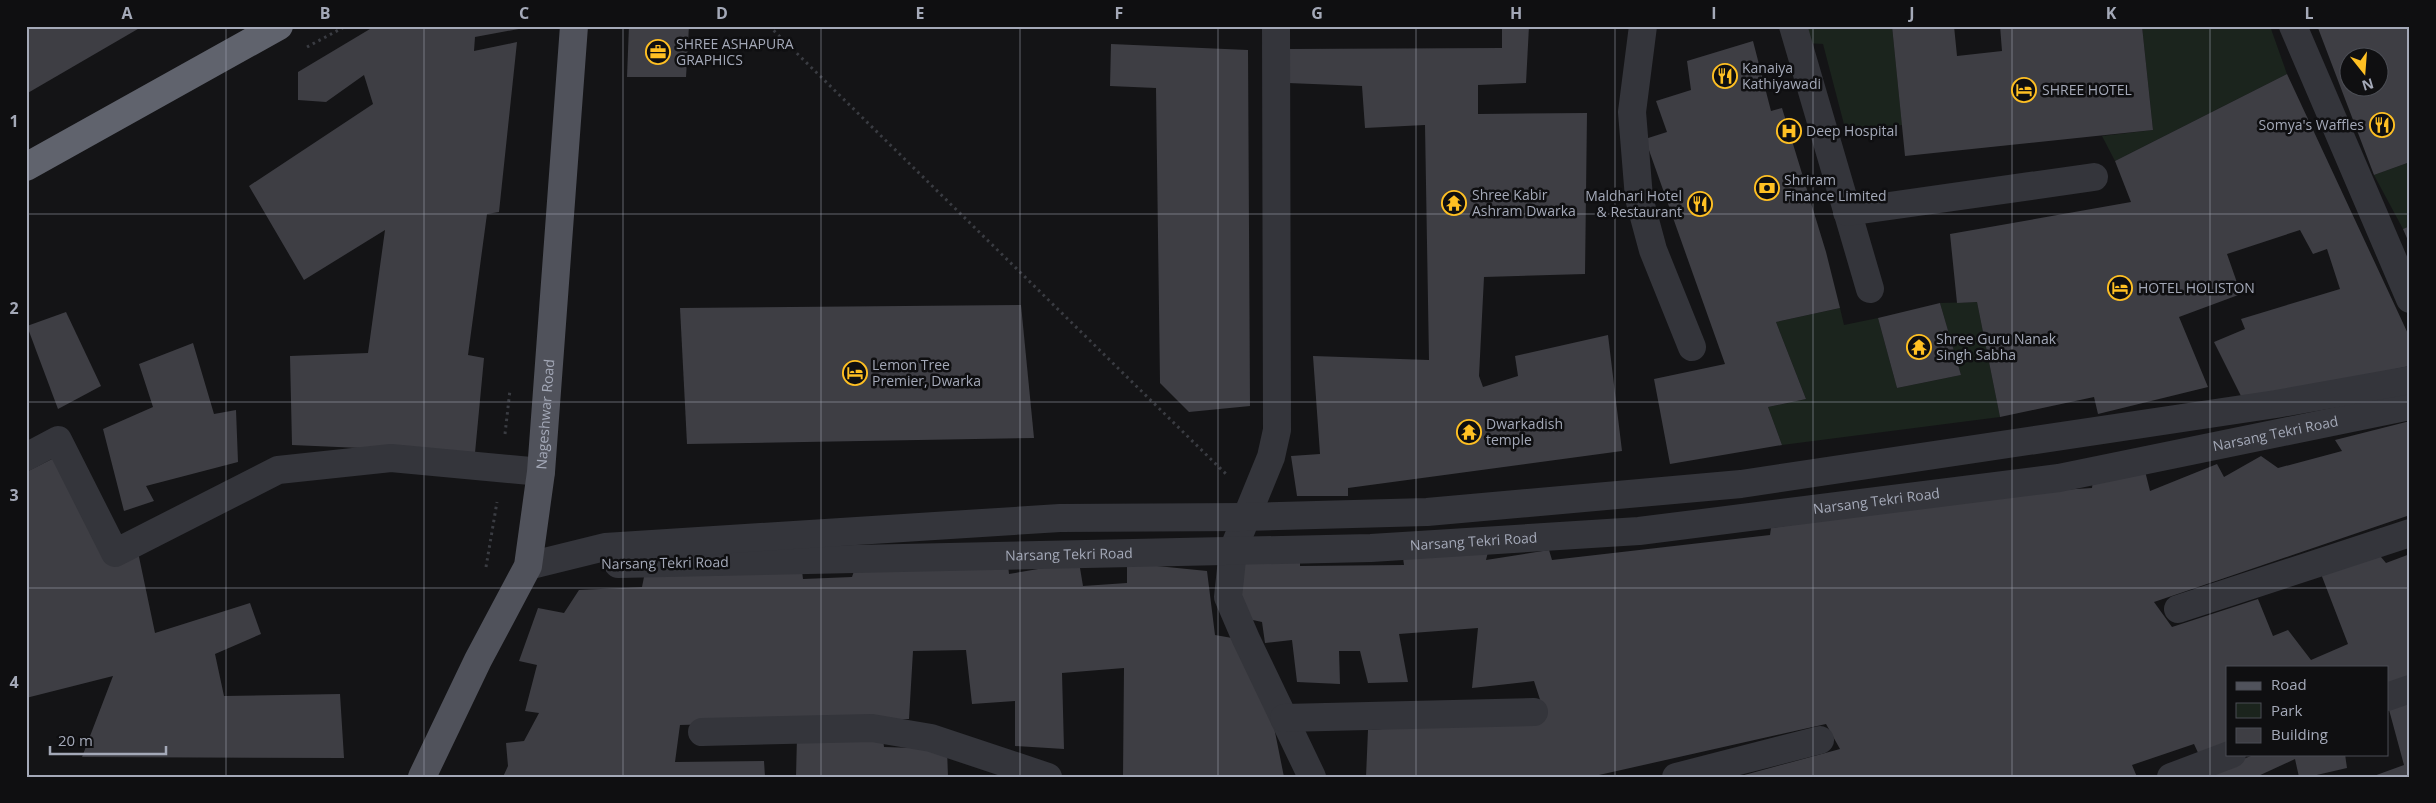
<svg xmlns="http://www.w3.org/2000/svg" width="2436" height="803" viewBox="0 0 2436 803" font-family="'Open Sans',sans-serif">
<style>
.green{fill:#1b241d}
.building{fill:#3e3e44;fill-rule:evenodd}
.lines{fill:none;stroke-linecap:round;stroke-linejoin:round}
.path{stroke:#3a3c42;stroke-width:3;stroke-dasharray:2.5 4;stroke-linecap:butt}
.minor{stroke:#34353b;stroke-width:28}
.major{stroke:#50525b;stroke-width:28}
.highway{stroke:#60636d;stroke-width:28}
.grid{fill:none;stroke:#a4a9b8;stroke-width:1;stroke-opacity:0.55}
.labels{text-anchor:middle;stroke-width:5;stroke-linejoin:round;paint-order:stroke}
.poi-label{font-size:14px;fill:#a4a9b8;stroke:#0f0f11;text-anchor:start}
.street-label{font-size:14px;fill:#a4a9b8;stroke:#0f0f11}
.neatline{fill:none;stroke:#a4a9b8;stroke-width:2}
.grid-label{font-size:16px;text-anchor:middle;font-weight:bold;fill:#a4a9b8}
</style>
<rect width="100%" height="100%" fill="#141416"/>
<g class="green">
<polygon points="1798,26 1892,26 1902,125 1846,132 1823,44 1806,43"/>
<polygon points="2142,26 2270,26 2287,74 2115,161 2102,136 2153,130"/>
<polygon points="2410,162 2410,226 2403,229 2374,175"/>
<polygon points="1977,302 2000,417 1782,445 1768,407 1806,399 1776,322 1840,308 1844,325 1878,318 1897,388 1961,375 1940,303"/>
</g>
<g class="building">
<polygon points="26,26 143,26 26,94"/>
<polygon points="375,26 535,26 475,37 474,51 517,42 499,212 487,214 468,355 484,358 475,453 292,445 290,356 368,353 385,230 304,280 249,186 373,104 364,75 326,102 298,100 298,72"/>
<polygon points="629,26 689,26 686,77 627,77"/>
<polygon points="1502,26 1529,26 1526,83 1478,85 1478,114 1587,113 1585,274 1484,277 1479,376 1483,387 1518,376 1515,356 1608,335 1622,451 1348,488 1348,496 1297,496 1291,456 1320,454 1313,356 1429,360 1425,125 1365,128 1362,86 1288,83 1289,49 1502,48"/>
<polygon points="1892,26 1954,26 1957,56 2002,51 2000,26 2142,26 2153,130 1905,156"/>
<path d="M 2324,26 L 2408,26 L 2410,162 L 2374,175 L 2318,28 ZM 2348,58 L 2378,58 L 2378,88 L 2348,88 Z"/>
<polygon points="1753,41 1771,111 1782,108 1826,252 1840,308 1776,322 1806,399 1768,407 1782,445 1670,464 1654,379 1725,364 1645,139 1667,132 1656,101 1691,90 1687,61"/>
<polygon points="1111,44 1248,50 1250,406 1189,412 1160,383 1156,88 1110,86"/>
<polygon points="2287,74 2410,338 2410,366 2243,400 2214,342 2245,329 2241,319 2340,289 2327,249 2313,254 2300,230 2227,254 2241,294 2179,317 2208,387 2098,414 2094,397 2000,417 1977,302 1957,303 1950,234 2131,202 2115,161"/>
<polygon points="2410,226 2410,245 2403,229"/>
<polygon points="1940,303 1961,375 1897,388 1878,318"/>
<polygon points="1021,305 1034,438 687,444 680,308"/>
<polygon points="66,312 101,386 58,409 27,326"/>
<polygon points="193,343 214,414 236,410 238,462 146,486 154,501 124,511 103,429 153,407 139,364"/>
<polygon points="2410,421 2410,515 2154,602 2172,627 2258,599 2273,636 2288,630 2311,660 2348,644 2321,574 2376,551 2386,563 2410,554 2410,678 2387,686 2387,667 2227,667 2227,746 2200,757 2194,744 2132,765 2137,777 1737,777 1840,749 1826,724 1590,777 1366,777 1368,730 1546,718 1534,681 1472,688 1478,628 1399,634 1408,682 1368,683 1360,651 1339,651 1340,684 1297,682 1292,640 1265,643 1262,622 1248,619 1237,594 1241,562 1300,557 1300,566 1404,565 1403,558 1488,552 1486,560 1549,550 1552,560 1770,535 1771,528 2028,492 2092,488 2093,480 2145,471 2150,491 2217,464 2224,477 2261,456 2278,468 2342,451 2335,440"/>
<polygon points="54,458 116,566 138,552 155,633 250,603 261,634 215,654 224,696 340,694 344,758 82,757 113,676 26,698 26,472"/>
<polygon points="1079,562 1083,586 1127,583 1127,563 1207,571 1215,635 1238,639 1270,707 1284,777 1123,777 1124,668 1062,673 1064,749 1015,746 1015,701 972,704 966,650 913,651 909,719 680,725 675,762 764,761 765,777 503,777 508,766 506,743 524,741 539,713 525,711 537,665 519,661 538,608 564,613 579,590 642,587 644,577 802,571 803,579 852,577 854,571 1008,565 1009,574"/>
<polygon points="2410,698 2410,777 2371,777 2404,765 2388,706"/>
<polygon points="797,737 883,739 884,747 947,749 948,777 796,777"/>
<polygon points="2256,754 2345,754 2347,768 2308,777 2299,777 2295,759 2256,777 2197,777"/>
</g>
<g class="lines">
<g class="path">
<polyline points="769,26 1226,474"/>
<polyline points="307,47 346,26"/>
<polyline points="505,434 510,390"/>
<polyline points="486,567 497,502"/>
</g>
<g class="minor">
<polyline points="1276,26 1277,430 1271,457 1233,550 1228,597 1246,639 1312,777"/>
<polyline points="1643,26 1632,112 1639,198 1653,250 1692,347"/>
<polyline points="1793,26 1870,289"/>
<polyline points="2293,26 2410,299"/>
<polyline points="1847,212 2094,177"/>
<polyline points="26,457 58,440 115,553 278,470 391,458 541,472"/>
<path id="s1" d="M 618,564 L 1371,548 L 1639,531 L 2059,478 L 2410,406"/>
<polyline points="528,566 605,547 1060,518 1245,517 1427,512 1741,484 2276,404 2410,380"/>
<polyline points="2178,609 2410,533"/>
<polyline points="2387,697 2410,689"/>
<polyline points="1284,718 1534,712"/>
<polyline points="702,732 872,728 931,738 1048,777"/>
<polyline points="1676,777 1820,740"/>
<polyline points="2171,777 2232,754"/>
</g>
<path class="major" id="s2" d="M 422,777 L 478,660 L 528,566 L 541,472 L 574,26"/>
<polyline class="highway" points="26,167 279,26"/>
</g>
<path class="grid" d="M 226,26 L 226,777M 424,26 L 424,777M 623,26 L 623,777M 821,26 L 821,777M 1020,26 L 1020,777M 1218,26 L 1218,777M 1416,26 L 1416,777M 1615,26 L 1615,777M 1813,26 L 1813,777M 2012,26 L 2012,777M 2210,26 L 2210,777M 26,214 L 2410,214M 26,402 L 2410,402M 26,588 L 2410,588"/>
<defs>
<symbol id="office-ring" viewBox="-11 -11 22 22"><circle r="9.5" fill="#0f0f11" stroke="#ffc023" stroke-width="1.5"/><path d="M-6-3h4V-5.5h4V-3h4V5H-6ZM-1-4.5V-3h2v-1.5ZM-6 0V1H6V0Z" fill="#ffc023"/></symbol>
<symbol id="restaurant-ring" viewBox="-11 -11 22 22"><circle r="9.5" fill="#0f0f11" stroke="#ffc023" stroke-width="1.5"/><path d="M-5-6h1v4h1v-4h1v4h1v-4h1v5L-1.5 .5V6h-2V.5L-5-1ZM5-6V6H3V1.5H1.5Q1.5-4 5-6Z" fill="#ffc023"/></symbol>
<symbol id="hotel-ring" viewBox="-11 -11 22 22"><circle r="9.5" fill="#0f0f11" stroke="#ffc023" stroke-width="1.5"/><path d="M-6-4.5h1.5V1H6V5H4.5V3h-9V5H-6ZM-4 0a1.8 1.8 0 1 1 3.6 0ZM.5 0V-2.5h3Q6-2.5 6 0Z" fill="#ffc023"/></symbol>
<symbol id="hospital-ring" viewBox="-11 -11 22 22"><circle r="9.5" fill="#0f0f11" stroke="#ffc023" stroke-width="1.5"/><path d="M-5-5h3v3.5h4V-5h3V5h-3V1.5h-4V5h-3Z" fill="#ffc023"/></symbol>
<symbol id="bank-ring" viewBox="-11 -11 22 22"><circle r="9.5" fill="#0f0f11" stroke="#ffc023" stroke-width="1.5"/><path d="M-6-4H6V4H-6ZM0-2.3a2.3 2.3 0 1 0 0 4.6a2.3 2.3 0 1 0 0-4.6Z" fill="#ffc023"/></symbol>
<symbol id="temple-ring" viewBox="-11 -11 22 22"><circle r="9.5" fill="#0f0f11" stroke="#ffc023" stroke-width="1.5"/><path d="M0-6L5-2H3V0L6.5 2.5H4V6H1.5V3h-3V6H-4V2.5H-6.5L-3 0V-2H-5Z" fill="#ffc023"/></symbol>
</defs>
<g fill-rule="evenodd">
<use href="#office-ring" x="644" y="38" width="28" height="28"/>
<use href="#restaurant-ring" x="1711" y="62" width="28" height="28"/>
<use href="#hotel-ring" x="2010" y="76" width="28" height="28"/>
<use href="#restaurant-ring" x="2368" y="111" width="28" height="28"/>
<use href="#hospital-ring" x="1775" y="117" width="28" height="28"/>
<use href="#bank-ring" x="1753" y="174" width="28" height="28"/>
<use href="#temple-ring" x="1440" y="189" width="28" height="28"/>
<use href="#restaurant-ring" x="1686" y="190" width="28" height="28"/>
<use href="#hotel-ring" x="2106" y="274" width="28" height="28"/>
<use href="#temple-ring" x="1905" y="333" width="28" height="28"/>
<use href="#hotel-ring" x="841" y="359" width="28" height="28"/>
<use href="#temple-ring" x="1455" y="418" width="28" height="28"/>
</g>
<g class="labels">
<g class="poi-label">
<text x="676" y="49">SHREE ASHAPURA<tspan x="676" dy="16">GRAPHICS</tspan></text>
<text x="1742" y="73">Kanaiya<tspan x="1742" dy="16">Kathiyawadi</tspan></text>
<text x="2042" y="95">SHREE HOTEL</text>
<text x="2364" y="130" text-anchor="end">Somya's Waffles</text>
<text x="1806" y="136">Deep Hospital</text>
<text x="1784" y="185">Shriram<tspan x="1784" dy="16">Finance Limited</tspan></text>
<text x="1472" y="200">Shree Kabir<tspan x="1472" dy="16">Ashram Dwarka</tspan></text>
<text x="1682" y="201" text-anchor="end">Maldhari Hotel<tspan x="1682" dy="16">&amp; Restaurant</tspan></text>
<text x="2138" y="293">HOTEL HOLISTON</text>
<text x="1936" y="344">Shree Guru Nanak<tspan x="1936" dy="16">Singh Sabha</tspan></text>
<text x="872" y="370">Lemon Tree<tspan x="872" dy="16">Premier, Dwarka</tspan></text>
<text x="1486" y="429">Dwarkadish<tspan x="1486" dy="16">temple</tspan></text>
</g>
<g class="street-label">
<text dy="5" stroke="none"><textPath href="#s2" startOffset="389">Nageshwar Road</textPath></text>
<text dy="5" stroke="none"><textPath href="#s1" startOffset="1666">Narsang Tekri Road</textPath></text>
<text dy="5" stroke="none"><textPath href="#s1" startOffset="1261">Narsang Tekri Road</textPath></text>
<text dy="5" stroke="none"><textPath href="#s1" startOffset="856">Narsang Tekri Road</textPath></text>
<text dy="5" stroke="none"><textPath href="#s1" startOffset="451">Narsang Tekri Road</textPath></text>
<text transform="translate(665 563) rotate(-1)" y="5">Narsang Tekri Road</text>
</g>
</g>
<rect width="2436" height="803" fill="none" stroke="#0f0f11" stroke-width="55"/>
<rect x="2226" y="666" width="162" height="90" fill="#0f0f11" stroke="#4b4d54"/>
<rect x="2236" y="682" width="25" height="8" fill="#50525b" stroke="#4b4d54"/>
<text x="2271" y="690" font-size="15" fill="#a4a9b8">Road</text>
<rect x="2236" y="703" width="25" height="15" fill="#1b241d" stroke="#4b4d54"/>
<text x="2271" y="716" font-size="15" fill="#a4a9b8">Park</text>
<rect x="2236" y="728" width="25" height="15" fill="#3e3e44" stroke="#4b4d54"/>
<text x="2271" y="740" font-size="15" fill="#a4a9b8">Building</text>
<g transform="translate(2364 72) rotate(163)"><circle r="24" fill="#0f0f11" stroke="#4b4d54"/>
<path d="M0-4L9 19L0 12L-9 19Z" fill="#ffc023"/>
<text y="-8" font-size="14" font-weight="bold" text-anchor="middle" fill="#a4a9b8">N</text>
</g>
<path d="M50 746v8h116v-8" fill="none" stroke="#a4a9b8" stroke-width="2.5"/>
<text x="58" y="746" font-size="15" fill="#a4a9b8" stroke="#0f0f11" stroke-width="4" paint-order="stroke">20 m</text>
<rect x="28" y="28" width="2380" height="748" class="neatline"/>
<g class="grid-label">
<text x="127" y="19">A</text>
<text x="325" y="19">B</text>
<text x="524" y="19">C</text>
<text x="722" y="19">D</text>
<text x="920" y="19">E</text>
<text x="1119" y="19">F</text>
<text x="1317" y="19">G</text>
<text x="1516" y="19">H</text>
<text x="1714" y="19">I</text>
<text x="1912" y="19">J</text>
<text x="2111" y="19">K</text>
<text x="2309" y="19">L</text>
<text x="14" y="127">1</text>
<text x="14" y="314">2</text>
<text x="14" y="501">3</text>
<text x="14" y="688">4</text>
</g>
</svg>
